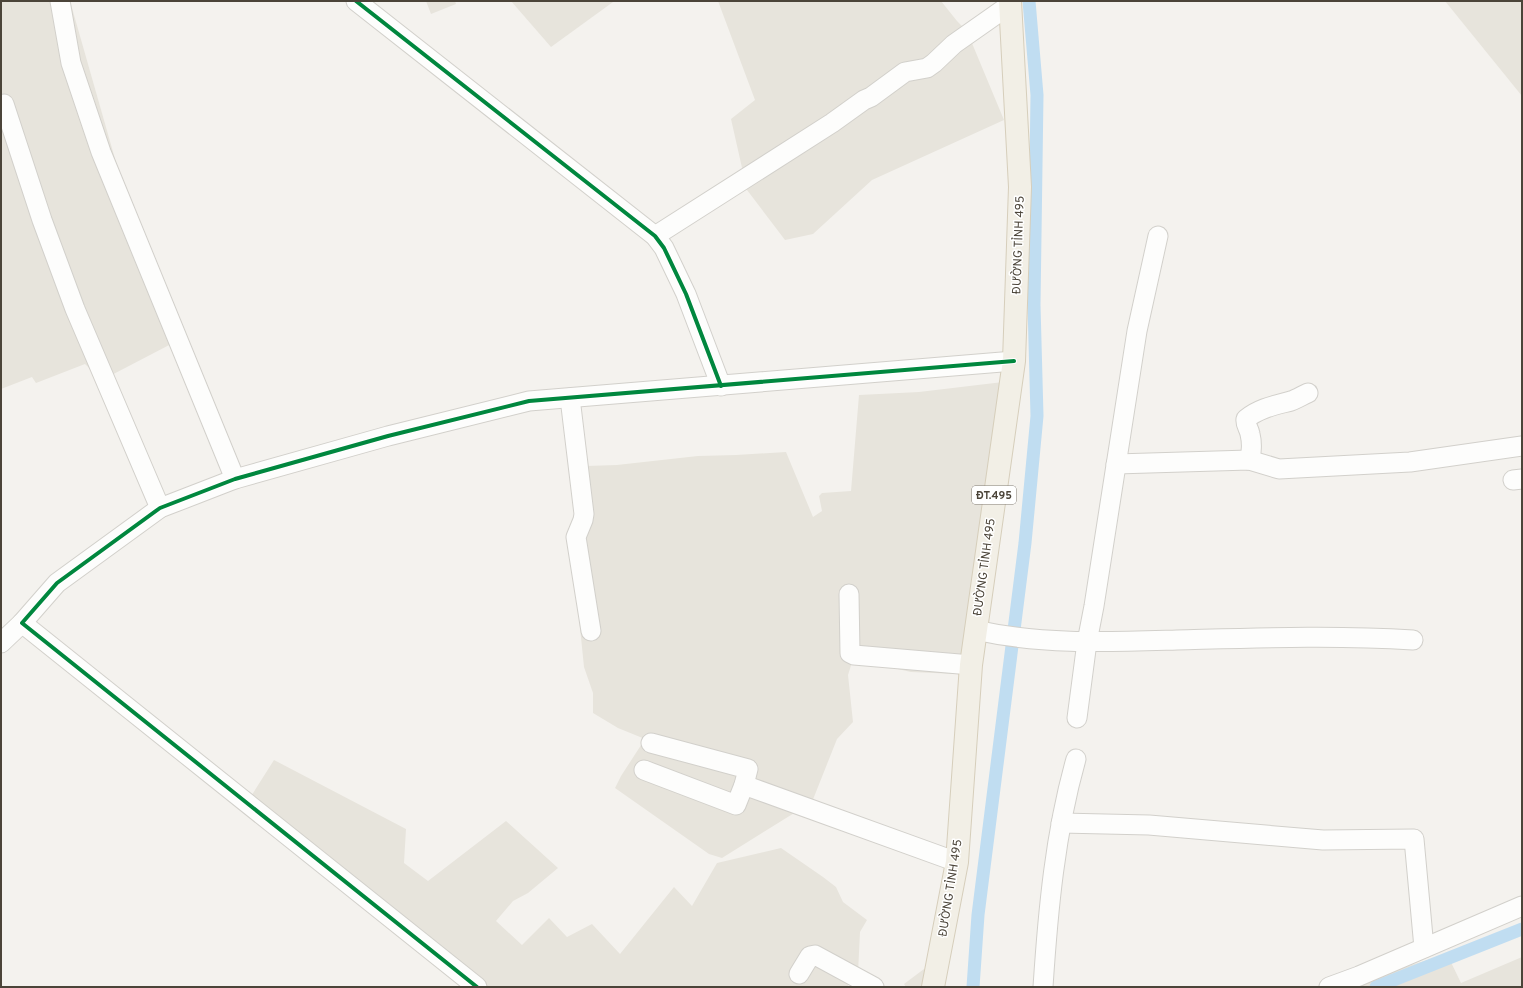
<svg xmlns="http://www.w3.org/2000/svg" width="1523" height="988" viewBox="0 0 1523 988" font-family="Overpass,sans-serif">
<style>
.residential{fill:#e7e4dc}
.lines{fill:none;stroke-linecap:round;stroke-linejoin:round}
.canal{stroke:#c0ddf1;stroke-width:13}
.minor-casing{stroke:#d2d0cb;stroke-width:21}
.major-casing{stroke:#d6cebb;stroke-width:24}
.minor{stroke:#fdfdfc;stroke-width:19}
.major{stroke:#f2efe6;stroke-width:22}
.cycleway-casing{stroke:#fff;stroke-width:6}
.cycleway{stroke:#00873e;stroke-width:4}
.labels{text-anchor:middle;stroke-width:3;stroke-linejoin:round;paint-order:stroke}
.shield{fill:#fff;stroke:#817c74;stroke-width:1}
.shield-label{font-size:11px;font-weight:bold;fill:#4b4439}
.street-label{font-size:12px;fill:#4b4439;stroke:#fff}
</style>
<rect width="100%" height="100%" fill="#f4f2ee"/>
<g class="residential">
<polygon points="1,1 70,1 141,250 175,342 102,380 85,364 36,383 32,377 1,389"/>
<polygon points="426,1 455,1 456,4 431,14"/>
<polygon points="511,1 611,1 613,2 551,47"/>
<polygon points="718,1 941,1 957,21 967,31 1003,11 1017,249 979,675 911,672 853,659 848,675 853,722 837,739 812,802 722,858 709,854 615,788 621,776 645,739 618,728 593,713 593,693 584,667 579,618 581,600 574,585 567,533 579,520 586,466 617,465 698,456 736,455 786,452 813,517 822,511 819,496 822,493 851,491 859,395 919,392 1003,382 1013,250 1003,19 969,36 1004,120 872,180 813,234 785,240 747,190 731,119 755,100"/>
<polygon points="1445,1 1522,1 1522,96"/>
<polygon points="274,760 406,829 404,863 428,881 506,821 558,868 528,893 513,901 496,921 522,945 549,918 567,937 592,924 620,954 674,887 692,906 717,863 781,848 823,877 836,887 843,902 867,920 860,932 858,973 847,987 480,987 248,801"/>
<polygon points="1447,954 1461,983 1522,957 1522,987 1340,987"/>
<polygon points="924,969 925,987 906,987 904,984"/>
</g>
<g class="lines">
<g class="canal">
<polyline points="973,987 978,915 1025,543 1037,416 1034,305 1037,95 1029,1"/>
<polyline points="1376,987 1522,929"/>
</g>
<defs>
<g id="minor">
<polyline points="60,1 71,63 101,152 235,479"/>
<polyline points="356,1 655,236 664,248 686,294 721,386"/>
<polyline points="4,104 42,220 75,309 160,508"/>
<polyline points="655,236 832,123 864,100 871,97 905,72 927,68 934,63 954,44 1011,4"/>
<polyline points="570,398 584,514 583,520 576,537 591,631"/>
<path d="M 1249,460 C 1252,453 1252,442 1250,434 C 1249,428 1245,425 1246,419 C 1259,408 1276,405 1291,401 C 1297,399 1303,395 1308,393"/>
<polyline points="1116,464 1249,460 1279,469 1410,462 1522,446"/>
<polyline points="1513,480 1522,479"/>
<polyline points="849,594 850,653 854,655 971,665"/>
<path d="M 975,630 C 1042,645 1109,642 1177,640 C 1255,638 1334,635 1413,640"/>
<polyline points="1,643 22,623"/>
<polyline points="1077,718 1087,642 1094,606 1137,331 1158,236"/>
<polyline points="644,770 736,805 744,785 748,769 651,743"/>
<polyline points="744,785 957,862"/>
<polyline points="1061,823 1149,825 1323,840 1414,839 1424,948"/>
<polyline points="799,974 810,956 815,955 874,987"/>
<polyline points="477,987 22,623 57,583 160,508 235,479 388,436 529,401 1014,361"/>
<path d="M 1043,987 C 1048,911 1055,833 1076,759"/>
<polyline points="1329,987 1359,976 1522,906"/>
</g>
<polyline id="major" points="933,987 957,862 971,665 1014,361 1020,187 1010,1"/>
</defs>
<use href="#minor" class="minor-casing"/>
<use href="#major" class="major-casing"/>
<use href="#minor" class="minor"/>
<use href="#major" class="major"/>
<defs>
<g id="cycleway">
<polyline points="356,1 655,236 664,248 686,294 721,386"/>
<polyline points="477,987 22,623 57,583 160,508 235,479 388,436 529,401 1014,361"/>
</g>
</defs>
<use href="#cycleway" class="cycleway-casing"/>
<use href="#cycleway" class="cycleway"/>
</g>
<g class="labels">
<rect class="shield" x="972" y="486" width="44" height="18" rx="3"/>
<g class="shield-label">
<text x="994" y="499">ĐT.495</text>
</g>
<g class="street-label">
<text transform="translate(1018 245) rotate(-88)" y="4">ĐƯỜNG TỈNH 495</text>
<text transform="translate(984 567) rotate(-82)" y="4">ĐƯỜNG TỈNH 495</text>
<text transform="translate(950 888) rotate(-81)" y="4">ĐƯỜNG TỈNH 495</text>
</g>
</g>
<rect width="1523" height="988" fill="none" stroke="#4b4439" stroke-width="4"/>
</svg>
